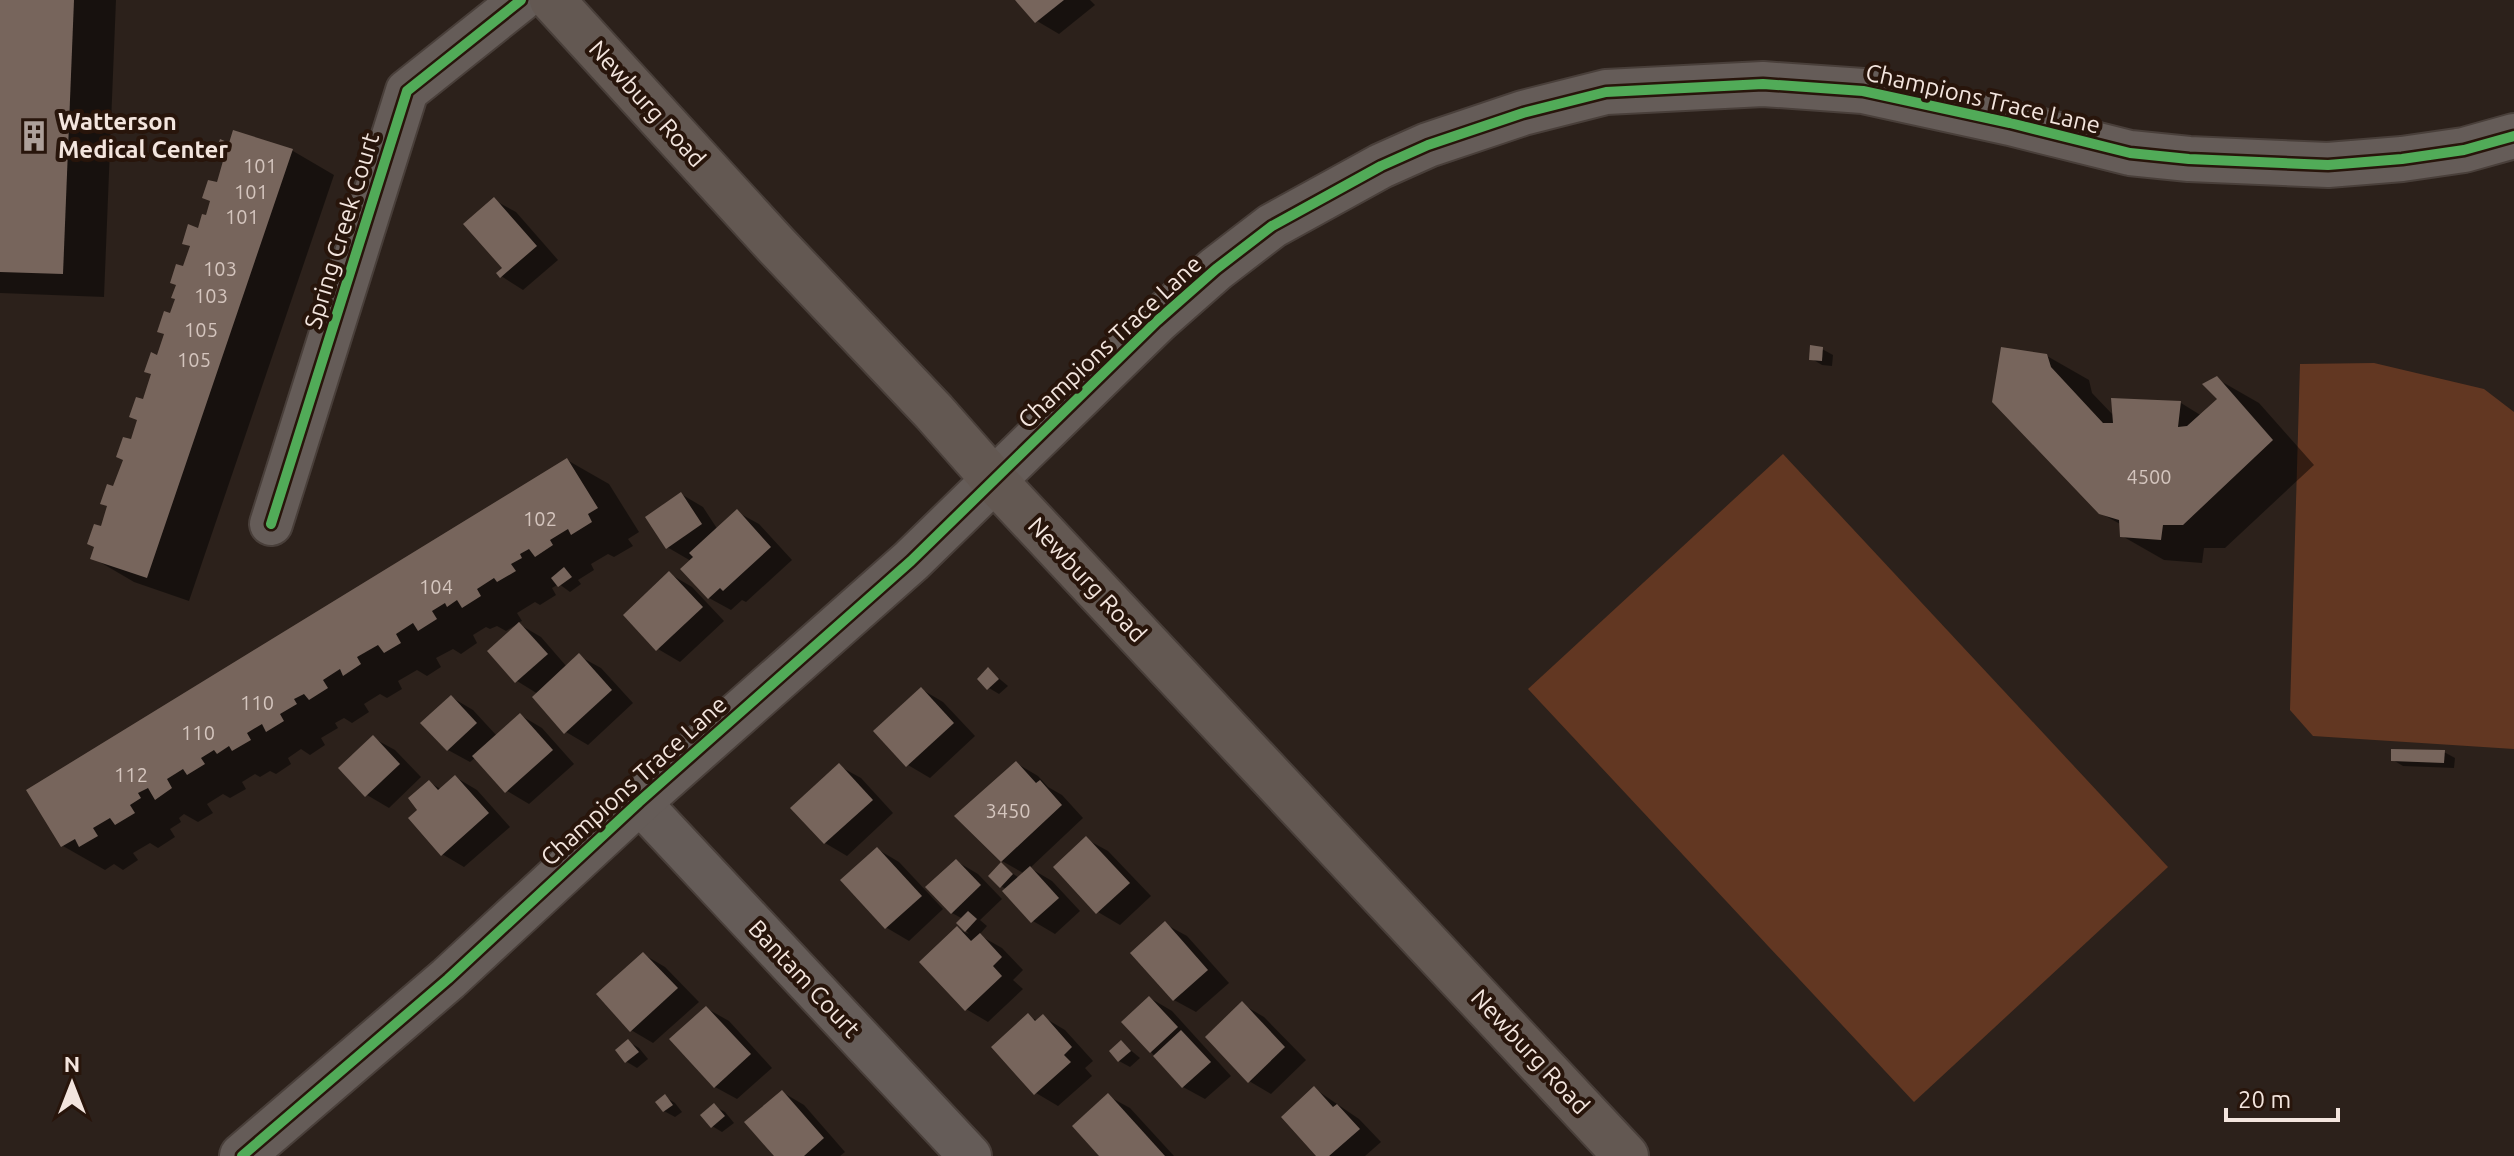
<svg xmlns="http://www.w3.org/2000/svg" width="2514" height="1156" viewBox="0 0 2514 1156" font-family="Ubuntu,sans-serif">
<style>
.green{fill:#623722}
.shadow{fill:#0007}
.building{fill:#77655c}
.lines{fill:none;stroke-linecap:round;stroke-linejoin:round}
.minor-casing{stroke:#493f3a;stroke-width:46}
.tertiary-casing{stroke:#493f3a;stroke-width:48}
.secondary-casing{stroke:#493f3a;stroke-width:48}
.minor{stroke:#655c58;stroke-width:42}
.tertiary{stroke:#655c58;stroke-width:44}
.secondary{stroke:#635852;stroke-width:44}
.cycleway-casing{stroke:#28150b;stroke-width:15}
.cycleway{stroke:#51ab58;stroke-width:10}
.labels{text-anchor:middle;stroke-width:8;stroke-linejoin:round;paint-order:stroke}
.number-label{font-size:20px;fill:#d4c5be}
.street-label{font-size:24px;fill:#f3e5de;stroke:#28150b}
.poi-label{font-size:24px;font-weight:bold;fill:#f3e5de;stroke:#28150b;text-anchor:start}
</style>
<rect width="100%" height="100%" fill="#2c211b"/>
<g class="green">
<polygon points="2374,363 2484,389 2514,412 2514,749 2313,736 2290,710 2300,364"/>
<polygon points="1783,454 2168,867 1914,1102 1528,689"/>
</g>
<g class="shadow">
<polygon points="0,0 116,0 104,297 0,293"/>
<polygon points="1018,0 1090,0 1095,5 1059,34 1037,21"/>
<polygon points="234,133 293,151 334,175 189,601 134,582 93,558 132,442 191,247 184,243 199,230 207,218"/>
<polygon points="494,200 516,212 558,260 523,290 498,274 505,268"/>
<polygon points="1822,349 1833,355 1832,366 1822,365 1812,359"/>
<polygon points="2047,356 2089,380 2092,393 2114,416 2181,403 2202,416 2220,400 2217,379 2259,403 2314,465 2225,548 2204,548 2202,563 2164,560 2122,536 2122,525 2100,513"/>
<polygon points="567,460 609,484 639,532 628,539 633,546 614,557 608,554 591,564 594,570 578,580 581,584 570,592 559,584 552,588 556,595 540,605 535,602 517,613 522,621 517,623 541,637 567,667 579,656 601,668 633,703 588,745 566,732 538,694 517,681 517,624 506,631 497,626 490,629 486,627 473,635 477,643 461,654 453,649 436,658 441,667 427,676 417,670 398,681 402,689 387,698 380,694 364,704 369,712 352,723 344,718 335,723 338,728 321,738 325,745 310,755 301,749 288,758 291,764 276,774 270,771 260,777 255,774 242,782 246,789 230,798 223,794 207,804 213,813 198,822 184,814 179,818 181,822 170,829 175,837 158,848 150,843 133,853 138,860 123,870 114,864 105,870 63,846"/>
<polygon points="681,494 703,507 718,530 737,512 759,524 792,560 746,602 742,600 731,610 709,598 691,561 667,547"/>
<polygon points="670,574 692,587 724,621 680,662 658,649"/>
<polygon points="989,670 1008,686 999,694 989,688"/>
<polygon points="921,689 943,702 975,736 930,778 908,765"/>
<polygon points="451,697 473,710 497,736 520,715 542,728 574,764 529,804 507,791 476,757 470,762 448,750"/>
<polygon points="373,738 395,750 421,777 389,808 367,795"/>
<polygon points="2444,752 2455,758 2454,768 2403,766 2393,760"/>
<polygon points="1016,763 1038,776 1048,787 1062,795 1083,818 1030,868 1052,881 1080,911 1055,934 1033,921 1007,890 1001,886 1001,865 1019,878 1025,874 1002,861"/>
<polygon points="839,766 861,778 893,813 847,856 825,843"/>
<polygon points="455,777 477,790 510,827 464,867 442,854 420,810 429,782 442,790"/>
<polygon points="1086,839 1108,851 1151,896 1120,925 1098,912"/>
<polygon points="877,849 899,862 943,909 909,941 887,928 843,880"/>
<polygon points="956,861 978,874 1002,899 980,920 987,926 979,935 1002,948 1023,970 1013,980 1023,989 988,1022 966,1009 957,929 969,934 959,923 963,919 952,913 928,887"/>
<polygon points="1165,924 1187,936 1229,983 1196,1012 1174,1000"/>
<polygon points="643,954 665,967 699,1002 653,1043 631,1030"/>
<polygon points="1150,998 1172,1011 1231,1076 1205,1099 1183,1087 1151,1052"/>
<polygon points="1242,1004 1264,1017 1306,1060 1271,1094 1249,1081"/>
<polygon points="706,1008 729,1021 772,1068 737,1099 715,1087"/>
<polygon points="1028,1016 1038,1021 1043,1017 1065,1030 1093,1061 1085,1068 1092,1076 1058,1106 1036,1093"/>
<polygon points="629,1042 639,1048 648,1059 637,1068 627,1062 617,1051"/>
<polygon points="1122,1043 1140,1058 1130,1067 1119,1061"/>
<polygon points="1315,1089 1359,1119 1381,1142 1365,1156 1318,1156"/>
<polygon points="782,1092 804,1105 845,1152 840,1156 777,1156"/>
<polygon points="1108,1096 1130,1108 1174,1156 1101,1156"/>
<polygon points="665,1097 675,1103 682,1112 675,1117 664,1111"/>
<polygon points="714,1106 725,1112 734,1123 722,1132 712,1126"/>
</g>
<g class="building">
<polygon points="0,0 74,0 63,274 0,272"/>
<polygon points="1015,0 1064,0 1035,23"/>
<polygon points="233,130 293,149 147,578 90,559 94,547 87,544 94,524 101,526 107,506 100,504 107,484 113,486 123,460 116,457 123,437 131,439 137,420 129,417 136,397 143,399 151,374 144,372 151,352 157,355 164,334 157,332 164,311 170,313 175,299 171,298 176,285 170,283 176,264 183,266 190,246 182,244 188,224 198,228 202,214 206,215 210,201 202,198 208,180 217,182 223,161 214,158 220,139 229,143"/>
<polygon points="494,197 537,246 500,278 496,273 502,268 463,224"/>
<polygon points="1810,345 1823,347 1822,361 1809,360"/>
<polygon points="2001,347 2047,354 2051,367 2103,423 2113,423 2111,398 2181,401 2178,427 2187,426 2217,399 2202,384 2217,376 2273,440 2183,525 2163,525 2161,540 2120,537 2119,520 2099,514 1992,402"/>
<polygon points="567,458 598,508 588,514 592,522 571,535 568,529 550,540 553,545 535,557 529,549 520,554 522,558 511,564 516,571 497,582 494,578 477,589 481,596 462,608 457,600 447,607 445,603 432,611 437,619 418,631 413,623 396,634 401,643 384,653 378,645 357,657 361,664 343,676 340,669 323,680 328,688 309,700 304,694 294,699 297,704 280,714 284,721 266,732 262,724 247,733 251,740 232,751 229,746 217,754 214,750 201,758 205,764 187,775 183,769 167,779 172,788 155,800 148,788 138,793 141,798 130,805 135,813 115,825 110,818 93,828 98,836 79,847 75,839 61,847 26,790"/>
<polygon points="681,492 702,524 666,549 645,517"/>
<polygon points="737,509 771,547 723,591 720,588 708,599 680,569 693,557 689,553"/>
<polygon points="564,567 572,577 558,587 551,578"/>
<polygon points="669,571 703,607 656,651 623,615"/>
<polygon points="519,622 548,654 515,683 487,651"/>
<polygon points="579,653 612,690 564,734 532,697"/>
<polygon points="988,667 999,679 987,690 977,679"/>
<polygon points="921,687 954,723 906,767 873,731"/>
<polygon points="451,695 477,723 447,751 420,723"/>
<polygon points="520,713 553,750 505,793 472,756"/>
<polygon points="373,735 400,764 365,797 338,768"/>
<polygon points="2391,749 2445,750 2444,763 2391,761"/>
<polygon points="1016,761 1036,783 1040,780 1062,805 1001,862 1013,874 1000,888 988,876 1001,862 954,816"/>
<polygon points="839,763 873,800 824,844 790,808"/>
<polygon points="455,775 489,813 441,856 408,818 417,810 408,798 429,780 438,790"/>
<polygon points="1086,836 1130,883 1096,914 1053,867"/>
<polygon points="877,847 922,896 885,929 840,880"/>
<polygon points="956,859 981,885 951,914 925,887"/>
<polygon points="1030,866 1059,898 1031,923 1002,891"/>
<polygon points="968,911 977,919 965,932 956,923"/>
<polygon points="1165,921 1208,970 1173,1001 1130,953"/>
<polygon points="957,926 971,941 980,933 1002,957 993,966 1002,976 965,1011 919,962"/>
<polygon points="643,952 678,988 630,1032 596,994"/>
<polygon points="1149,996 1178,1027 1150,1053 1121,1022"/>
<polygon points="1242,1001 1285,1047 1248,1083 1205,1037"/>
<polygon points="706,1006 751,1054 714,1088 669,1039"/>
<polygon points="1028,1013 1035,1021 1043,1014 1072,1047 1064,1055 1071,1062 1034,1095 991,1047"/>
<polygon points="1181,1030 1211,1062 1182,1088 1153,1056"/>
<polygon points="628,1039 639,1052 625,1063 615,1050"/>
<polygon points="1121,1040 1131,1051 1118,1062 1109,1051"/>
<polygon points="1314,1086 1333,1107 1337,1104 1360,1129 1329,1156 1316,1156 1281,1117"/>
<polygon points="782,1090 824,1138 804,1156 774,1156 744,1122"/>
<polygon points="1108,1093 1165,1156 1099,1156 1072,1126"/>
<polygon points="665,1094 673,1105 663,1112 655,1102"/>
<polygon points="714,1103 725,1116 711,1128 700,1115"/>
</g>
<g class="lines">
<defs>
<g id="minor">
<polyline points="271,524 407,91 521,0"/>
<polyline points="639,802 970,1156"/>
</g>
<polyline id="tertiary" points="242,1156 448,979 639,802 911,561 1157,321 1216,269 1272,226 1381,166 1428,145 1523,113 1606,92 1763,84 1863,91 2010,123 2130,153 2189,159 2328,165 2402,159 2464,150 2514,136"/>
<polyline id="secondary" points="552,0 775,244 934,412 993,479 1626,1156"/>
</defs>
<use href="#minor" class="minor-casing"/>
<use href="#tertiary" class="tertiary-casing"/>
<use href="#secondary" class="secondary-casing"/>
<use href="#minor" class="minor"/>
<use href="#tertiary" class="tertiary"/>
<use href="#secondary" class="secondary"/>
<defs>
<g id="cycleway">
<polyline points="271,524 407,91 521,0"/>
<polyline points="242,1156 448,979 639,802 911,561 1157,321 1216,269 1272,226 1381,166 1428,145 1523,113 1606,92 1763,84 1863,91 2010,123 2130,153 2189,159 2328,165 2402,159 2464,150 2514,136"/>
</g>
</defs>
<use href="#cycleway" class="cycleway-casing"/>
<use href="#cycleway" class="cycleway"/>
</g>
<defs>
<symbol id="building-bare" viewBox="-9 -9 18 18"><path d="M-4-6H4V6H1V3H-1V6H-4ZM-2.5-4.3h1.7v1.8h-1.7ZM.8-4.3h1.7v1.8H.8ZM-2.5-1h1.7V.8h-1.7ZM.8-1h1.7V.8H.8Z" fill="#ada09a" stroke="#28150b" stroke-width="2.5" paint-order="stroke"/></symbol>
</defs>
<g fill-rule="evenodd">
<use href="#building-bare" x="12" y="114" width="44" height="44"/>
</g>
<g class="labels">
<g class="number-label">
<text x="260" y="173">101</text>
<text x="251" y="199">101</text>
<text x="242" y="224">101</text>
<text x="220" y="276">103</text>
<text x="211" y="303">103</text>
<text x="201" y="337">105</text>
<text x="194" y="367">105</text>
<text x="2149" y="484">4500</text>
<text x="540" y="526">102</text>
<text x="436" y="594">104</text>
<text x="257" y="710">110</text>
<text x="198" y="740">110</text>
<text x="131" y="782">112</text>
<text x="1008" y="818">3450</text>
</g>
<g class="street-label">
<text transform="translate(1983 99) rotate(13)" y="8">Champions Trace Lane</text>
<text transform="translate(647 104) rotate(48)" y="8">Newburg Road</text>
<text transform="translate(342 231) rotate(-73)" y="8">Spring Creek Court</text>
<text transform="translate(1110 342) rotate(-43)" y="8">Champions Trace Lane</text>
<text transform="translate(1087 580) rotate(47)" y="8">Newburg Road</text>
<text transform="translate(634 781) rotate(-42)" y="8">Champions Trace Lane</text>
<text transform="translate(804 979) rotate(47)" y="8">Bantam Court</text>
<text transform="translate(1530 1052) rotate(47)" y="8">Newburg Road</text>
</g>
<g class="poi-label">
<text x="58" y="130">Watterson<tspan x="58" dy="28">Medical Center</tspan></text>
</g>
</g>
<g transform="translate(72 1084)" stroke="#28150b" stroke-width="6" paint-order="stroke">
<path d="M0-6L14 30L0 20L-14 30Z" fill="#f3e5de"/>
<text y="-12" font-size="22" font-weight="bold" text-anchor="middle" fill="#f3e5de">N</text>
</g>
<path d="M2226 1108v12h112v-12" fill="none" stroke="#f3e5de" stroke-width="4"/>
<text x="2238" y="1108" font-size="24" fill="#f3e5de" stroke="#28150b" stroke-width="6" paint-order="stroke">20 m</text>
</svg>
